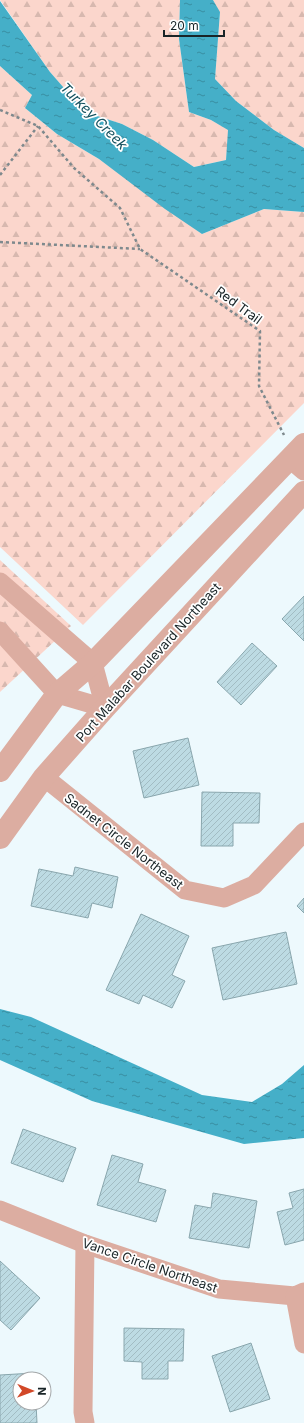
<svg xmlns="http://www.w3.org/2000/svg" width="304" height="1423" viewBox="0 0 304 1423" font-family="Inter,sans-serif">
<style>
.forest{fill:url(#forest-firs)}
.water{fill:url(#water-ripples)}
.building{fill:url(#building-hatch);stroke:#89a6ad}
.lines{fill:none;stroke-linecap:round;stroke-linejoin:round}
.path{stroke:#7e898d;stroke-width:2.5;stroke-dasharray:3 3;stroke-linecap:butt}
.minor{stroke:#dcada1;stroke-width:19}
.tertiary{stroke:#dcada1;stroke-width:22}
.labels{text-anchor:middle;stroke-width:3.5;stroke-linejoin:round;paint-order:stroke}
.street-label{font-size:13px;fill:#192427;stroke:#fff}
.water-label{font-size:14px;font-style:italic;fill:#16525f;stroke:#fff}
</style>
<defs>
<pattern id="forest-firs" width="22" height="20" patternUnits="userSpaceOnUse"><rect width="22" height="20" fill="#fbd6cc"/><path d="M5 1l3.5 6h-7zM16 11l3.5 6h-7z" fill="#d7b8af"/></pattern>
<pattern id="water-ripples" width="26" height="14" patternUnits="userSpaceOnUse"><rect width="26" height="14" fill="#45afc8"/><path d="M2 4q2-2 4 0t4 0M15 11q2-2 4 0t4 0" fill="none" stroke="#398ea2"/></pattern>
<pattern id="building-hatch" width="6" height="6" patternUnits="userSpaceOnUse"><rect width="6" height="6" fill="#bddbe3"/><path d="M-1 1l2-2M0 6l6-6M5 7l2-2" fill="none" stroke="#a2bcc3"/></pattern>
</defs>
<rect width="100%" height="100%" fill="#edf9fd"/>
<g class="forest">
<polygon points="0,0 180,0 179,39 189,112 211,120 229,130 226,160 194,167 153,140 122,124 85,112 50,72"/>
<polygon points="213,0 304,0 304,148 274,130 236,101 215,79 220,13"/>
<polygon points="0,66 32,95 25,108 57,134 99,159 202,234 264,209 304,212 304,403 83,625 0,547"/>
<polygon points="0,560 71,626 0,692"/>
</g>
<g class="water">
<polygon points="180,0 213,0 220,12 215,79 236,101 274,130 304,148 304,212 264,209 202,234 165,209 99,159 57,134 25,108 32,95 0,66 0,1 50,72 85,112 122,124 153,140 194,167 226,160 228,130 211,120 189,112 179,39"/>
<polygon points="0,1009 31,1017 202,1095 252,1102 282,1084 304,1065 304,1138 244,1144 92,1101 0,1060"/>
</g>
<g class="building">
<polygon points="304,596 304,641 282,619"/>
<polygon points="252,643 277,666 241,705 217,682"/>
<polygon points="188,738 199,785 144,798 133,751"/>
<polygon points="202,792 260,793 259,823 233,823 233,846 201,846"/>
<polygon points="75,867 118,877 112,908 92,903 88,918 31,906 39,869 73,876"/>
<polygon points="304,898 304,913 297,906"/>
<polygon points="141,914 189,936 172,975 185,981 172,1008 143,995 139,1004 106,990"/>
<polygon points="286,932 297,984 223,1000 212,948"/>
<polygon points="23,1129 76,1148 63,1182 11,1163"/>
<polygon points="112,1155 143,1164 138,1182 166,1190 156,1222 97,1205"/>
<polygon points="304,1189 304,1240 285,1245 277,1212 293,1208 289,1193"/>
<polygon points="213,1193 257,1201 249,1248 189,1238 195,1205 211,1208"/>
<polygon points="0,1261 40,1298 11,1330 0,1320"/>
<polygon points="124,1328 184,1329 183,1361 168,1361 168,1379 142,1379 142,1362 124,1361"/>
<polygon points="251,1343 270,1399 230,1412 212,1356"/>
<polygon points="34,1373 35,1379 20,1379 20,1403 36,1403 37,1423 0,1423 0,1375"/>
</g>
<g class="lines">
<g class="path">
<polyline points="0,110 38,126 74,168 120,208 140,249 260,331 259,386 284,435"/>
<polyline points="0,175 38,126"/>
<polyline points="0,242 140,249"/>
</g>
<g class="minor">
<polyline points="290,459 304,471"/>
<polyline points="0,582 93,663 105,708"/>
<polyline points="0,631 57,694 105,708"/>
<polyline points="44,777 185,890 224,898 254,885 304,832"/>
<polyline points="0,1210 85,1244 219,1289 295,1296 304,1292"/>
<polyline points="295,1296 304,1344"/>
<polyline points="85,1423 83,1412 85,1244"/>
</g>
<g class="tertiary">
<polyline points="0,771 57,694 93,663 304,444"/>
<polyline points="0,838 44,777 105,708 304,492"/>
</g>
</g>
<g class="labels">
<g class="street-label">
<text transform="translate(239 305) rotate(36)" y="5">Red Trail</text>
<text transform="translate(148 662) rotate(-48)" y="5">Port Malabar Boulevard Northeast</text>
<text transform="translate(124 841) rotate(38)" y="5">Sadnet Circle Northeast</text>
<text transform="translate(150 1265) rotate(19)" y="5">Vance Circle Northeast</text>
</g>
<g class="water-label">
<text transform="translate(94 116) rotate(45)" y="5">Turkey Creek</text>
</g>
</g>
<g transform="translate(32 1391) rotate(91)"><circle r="19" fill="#ffffff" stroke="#a3a7a9"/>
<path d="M0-3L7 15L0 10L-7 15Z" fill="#d24828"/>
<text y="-6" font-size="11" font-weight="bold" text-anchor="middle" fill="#192427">N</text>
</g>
<path d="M164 30v6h60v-6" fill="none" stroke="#192427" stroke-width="2"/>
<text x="170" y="30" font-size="12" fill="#192427" stroke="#ffffff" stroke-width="3" paint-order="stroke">20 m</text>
</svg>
